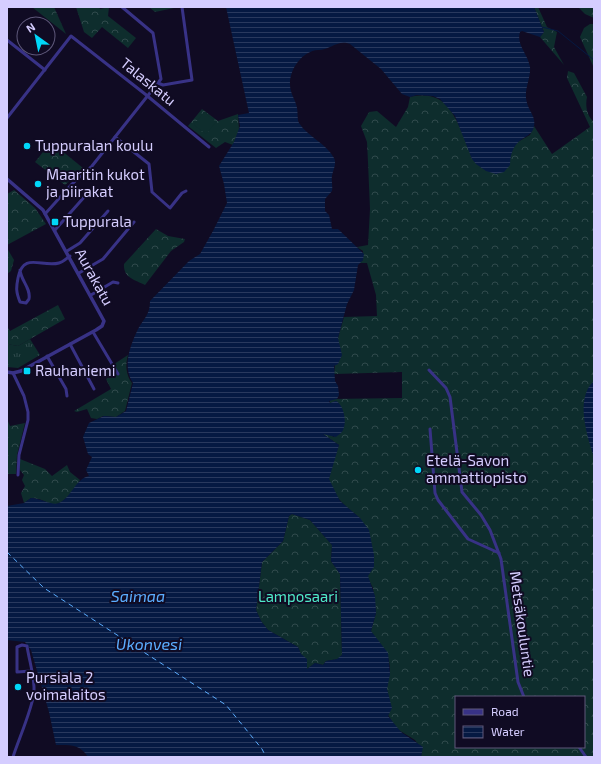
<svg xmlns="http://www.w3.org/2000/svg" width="601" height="764" viewBox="0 0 601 764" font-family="'Exo 2',sans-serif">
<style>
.grass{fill:url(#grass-tufts)}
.forest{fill:url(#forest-crowns);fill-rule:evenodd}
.pitch{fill:#0e2d2d}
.water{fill:url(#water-rules);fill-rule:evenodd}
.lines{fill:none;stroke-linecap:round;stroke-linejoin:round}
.stream{stroke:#051942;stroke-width:1}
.ferry{stroke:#5badff;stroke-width:1;stroke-dasharray:5 4;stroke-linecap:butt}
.minor{stroke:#383286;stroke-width:3}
.tertiary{stroke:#383286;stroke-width:3.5}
.poi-dot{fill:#00d7f8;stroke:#100b23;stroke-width:1.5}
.labels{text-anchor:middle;stroke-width:4;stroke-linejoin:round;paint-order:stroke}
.street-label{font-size:15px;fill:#d5cdff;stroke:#100b23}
.poi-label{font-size:15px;fill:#d5cdff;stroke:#100b23;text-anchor:start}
.park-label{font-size:15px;fill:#4feac8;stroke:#100b23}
.water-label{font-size:16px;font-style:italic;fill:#5badff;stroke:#100b23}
</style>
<defs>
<pattern id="grass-tufts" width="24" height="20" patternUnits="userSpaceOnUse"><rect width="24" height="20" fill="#0e2d2d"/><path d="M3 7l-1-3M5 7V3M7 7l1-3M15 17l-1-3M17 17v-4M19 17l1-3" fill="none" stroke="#304a4c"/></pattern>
<pattern id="forest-crowns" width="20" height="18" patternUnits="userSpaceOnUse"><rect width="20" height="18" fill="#0e2d2d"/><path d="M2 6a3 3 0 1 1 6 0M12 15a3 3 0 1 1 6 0" fill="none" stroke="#304a4c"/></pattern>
<pattern id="water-rules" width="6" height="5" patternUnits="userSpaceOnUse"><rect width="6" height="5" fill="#051942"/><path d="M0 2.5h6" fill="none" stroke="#29395e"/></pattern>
</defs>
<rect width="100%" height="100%" fill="#100b23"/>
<polygon class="grass" points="30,339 40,355 18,368 7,367 7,344 18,346"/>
<g class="forest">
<polygon points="32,7 54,7 66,34"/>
<polygon points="76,7 99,7 100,9 109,7 108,16 136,38 128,48 102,27 92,38 84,32"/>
<polygon points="149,7 174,7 174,8 155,12"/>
<polygon points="534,7 538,7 547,27 557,32 554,47 564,65 540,37 544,32"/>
<polygon points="578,7 594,7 594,18 585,14"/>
<polygon points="590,24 594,24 594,68 580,37 584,28"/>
<path d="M 568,71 L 574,73 L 587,97 C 585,106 587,116 594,122 L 594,757 L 421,757 L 422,750 L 415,740 L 397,729 L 388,715 C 393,705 388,699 387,688 C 387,682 390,676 390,669 C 389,648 380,647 371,631 L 376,613 L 373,588 L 367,576 L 360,518 C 349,509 330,495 329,479 C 329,473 337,451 339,445 L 323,434 L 328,434 L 334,437 L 344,415 L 341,409 L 330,403 L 330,399 L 402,398 L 402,372 L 334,374 L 338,338 L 344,317 L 377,316 L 376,295 L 367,263 L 359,263 L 363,260 L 363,251 L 357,247 L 368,245 L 370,209 L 368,162 L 367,142 L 361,126 L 369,112 L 377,111 L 396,127 L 408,107 L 410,97 C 442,90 452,108 463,135 C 466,143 469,150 472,159 L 510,154 L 516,143 L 530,135 L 534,126 L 552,154 L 590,127 L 567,78 ZM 456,697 L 584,697 L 584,747 L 456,747 Z"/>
<polygon points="202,109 218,121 238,114 239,130 233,145 225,142 216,148 188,126"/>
<polygon points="51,142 83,168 65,185 35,162"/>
<polygon points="14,190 35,208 46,224 7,245 7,194"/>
<path d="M 156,229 L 168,236 L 185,239 L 184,242 L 171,251 L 145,285 C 135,280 123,278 124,264 Z"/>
<polygon points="7,248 14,260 11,271 7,274"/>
<polygon points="58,305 65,319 18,346 7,344 7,326 10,331"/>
<path d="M 128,355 C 125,365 126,375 132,383 L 125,411 L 116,417 L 103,416 L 97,419 L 91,418 L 87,409 L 77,412 L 74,411 L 111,389 L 106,379 L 116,373 L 111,366 Z"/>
<polygon points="7,419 10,426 25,423 17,455 16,474 7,474"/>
<path d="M 20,459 L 45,469 L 52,476 L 67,465 L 70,472 L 80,480 C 75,488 64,506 52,504 C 45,502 40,498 31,498 L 24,503 L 21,493 L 25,486 L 22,480 L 24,475 L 20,470 Z"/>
<polygon points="292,514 310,520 332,545 331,561 340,574 342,655 338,659 326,661 323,665 315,663 307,669 298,647 268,630 261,621 256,610 262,562 283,541 289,516"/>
</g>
<polygon class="pitch" points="204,112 216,122 206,134 194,125"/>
<g class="water">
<path d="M 226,7 L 534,7 L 544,32 L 540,37 L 522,31 L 520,32 C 516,45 528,54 530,67 C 531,79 523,90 527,103 C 529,111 536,117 534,126 C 532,141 511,134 510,165 L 504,172 L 496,174 L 486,171 L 476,164 L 472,159 L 455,116 L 440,99 L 433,96 L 417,95 L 410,97 L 402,94 L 381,69 L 350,44 C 338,39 330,50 318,50 C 302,51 289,70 290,85 C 290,93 296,101 297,108 C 298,113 297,119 299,123 C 308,137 326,143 334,158 C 337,165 333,169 332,176 C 331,181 333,186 332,191 L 325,199 L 325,211 L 329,215 L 332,229 L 338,229 L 364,254 L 363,260 L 358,265 L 354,290 L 347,304 L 338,338 L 342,355 L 338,364 L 334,366 L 335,381 L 338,386 L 339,395 L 337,399 L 329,401 L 330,403 L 336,401 C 344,405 347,422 343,430 C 342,433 338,435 336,437 L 323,434 L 339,445 L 329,479 L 340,501 L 360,518 L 369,530 L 374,555 L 374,567 L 368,576 L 375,596 L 376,613 L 371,631 L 388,653 L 390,674 L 387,689 L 392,708 L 388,716 L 401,732 L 423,747 L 421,757 L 88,757 C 80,744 70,745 56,745 L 49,712 L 31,650 L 25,642 L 7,640 L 7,506 L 24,503 L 31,498 C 39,498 53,506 59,503 C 72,497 75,479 89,476 L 86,470 L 92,457 L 88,454 L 83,437 L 89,423 L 104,416 L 116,417 L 126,411 L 133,383 C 122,367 130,346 138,329 C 144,318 150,315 150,301 L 189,261 L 200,254 L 213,231 L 227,203 L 224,184 L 219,166 L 234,142 L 240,126 L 238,115 L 249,113 ZM 292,514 L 310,520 L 332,545 L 331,561 L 340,574 L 342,655 L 337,659 L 326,661 L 323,665 L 315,663 L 307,669 L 307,659 L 301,654 L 298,647 L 268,630 L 261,621 L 256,610 L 262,562 L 283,541 L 289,516 Z"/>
<path d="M 594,381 L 594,458 C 588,437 574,399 594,381 Z"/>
</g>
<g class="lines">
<polyline class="stream" points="542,27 558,31 594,60"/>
<polyline class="ferry" points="7,552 44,588 226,705 262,749 266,757"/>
<g class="minor">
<polyline points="7,40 45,70"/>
<polyline points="158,83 163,85 192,80 182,7"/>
<polyline points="7,118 71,36 145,94 209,147"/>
<polyline points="115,137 149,164 152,192 170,208 182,193 186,191"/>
<polyline points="45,214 72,184 92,166 161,79 153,33 122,7"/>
<polyline points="55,230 86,195"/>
<polyline points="67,251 80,243 108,211"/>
<path d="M 20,270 C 21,281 31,288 29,299 L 26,303 L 20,302 C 16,292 16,288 18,278 C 23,251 42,268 59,263 C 63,262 67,258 70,256"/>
<polyline points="79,273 103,259 134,222"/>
<polyline points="91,295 113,282 118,283"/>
<polyline points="93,332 118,374"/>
<polyline points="70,344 94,389"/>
<polyline points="47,356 66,389 67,396"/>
<polyline points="429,370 446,388 450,397 462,492 481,515 490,530 501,559 518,682 524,697"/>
<polyline points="13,373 24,396 28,412 28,420 19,455 18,475"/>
<polyline points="430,429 435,493 438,500 468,539 499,553"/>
<polyline points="579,747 586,757"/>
<path d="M 13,757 C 18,741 33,707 34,692 C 35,678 29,660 27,646 L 22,645 L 17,647 L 17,672 L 31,671"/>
</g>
<polyline class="tertiary" points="7,179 43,210 104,321 102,326 96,330 21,371 13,373 7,372"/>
</g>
<g class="poi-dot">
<circle cx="27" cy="146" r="4"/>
<circle cx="38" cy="184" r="4"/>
<rect x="51" y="218" width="8" height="8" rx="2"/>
<rect x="23" y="367" width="8" height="8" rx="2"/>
<circle cx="418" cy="470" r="4"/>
<circle cx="18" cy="687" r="4"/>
</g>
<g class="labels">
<g class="street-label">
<text transform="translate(148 82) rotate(39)" y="5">Talaskatu</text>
<text transform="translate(94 277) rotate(61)" y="5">Aurakatu</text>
<text transform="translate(522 624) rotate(82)" y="5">Metsäkouluntie</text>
</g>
<g class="poi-label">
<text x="35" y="151">Tuppuralan koulu</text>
<text x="46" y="180">Maaritin kukot<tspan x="46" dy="17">ja piirakat</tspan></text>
<text x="63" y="227">Tuppurala</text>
<text x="35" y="376">Rauhaniemi</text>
<text x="426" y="466">Etelä-Savon<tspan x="426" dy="17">ammattiopisto</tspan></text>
<text x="26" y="683">Pursiala 2<tspan x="26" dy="17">voimalaitos</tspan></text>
</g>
<g class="park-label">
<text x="298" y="602">Lamposaari</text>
</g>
<g class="water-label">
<text x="138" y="602">Saimaa</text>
<text x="149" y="650">Ukonvesi</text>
</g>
</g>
<rect width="601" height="764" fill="none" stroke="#d5cdff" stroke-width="16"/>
<rect x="455" y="696" width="130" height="52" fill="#100b23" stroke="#5f597b"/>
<rect x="463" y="709" width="20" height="6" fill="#383286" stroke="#5f597b"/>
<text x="491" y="716" font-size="12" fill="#d5cdff">Road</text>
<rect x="463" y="726" width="20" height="12" fill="url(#water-rules)" stroke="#5f597b"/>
<text x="491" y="736" font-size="12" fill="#d5cdff">Water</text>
<g transform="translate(36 36) rotate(327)"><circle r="19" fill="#100b23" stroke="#5f597b"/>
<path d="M0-3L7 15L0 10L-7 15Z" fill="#00d7f8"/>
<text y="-6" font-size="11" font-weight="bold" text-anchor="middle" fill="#d5cdff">N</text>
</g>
</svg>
